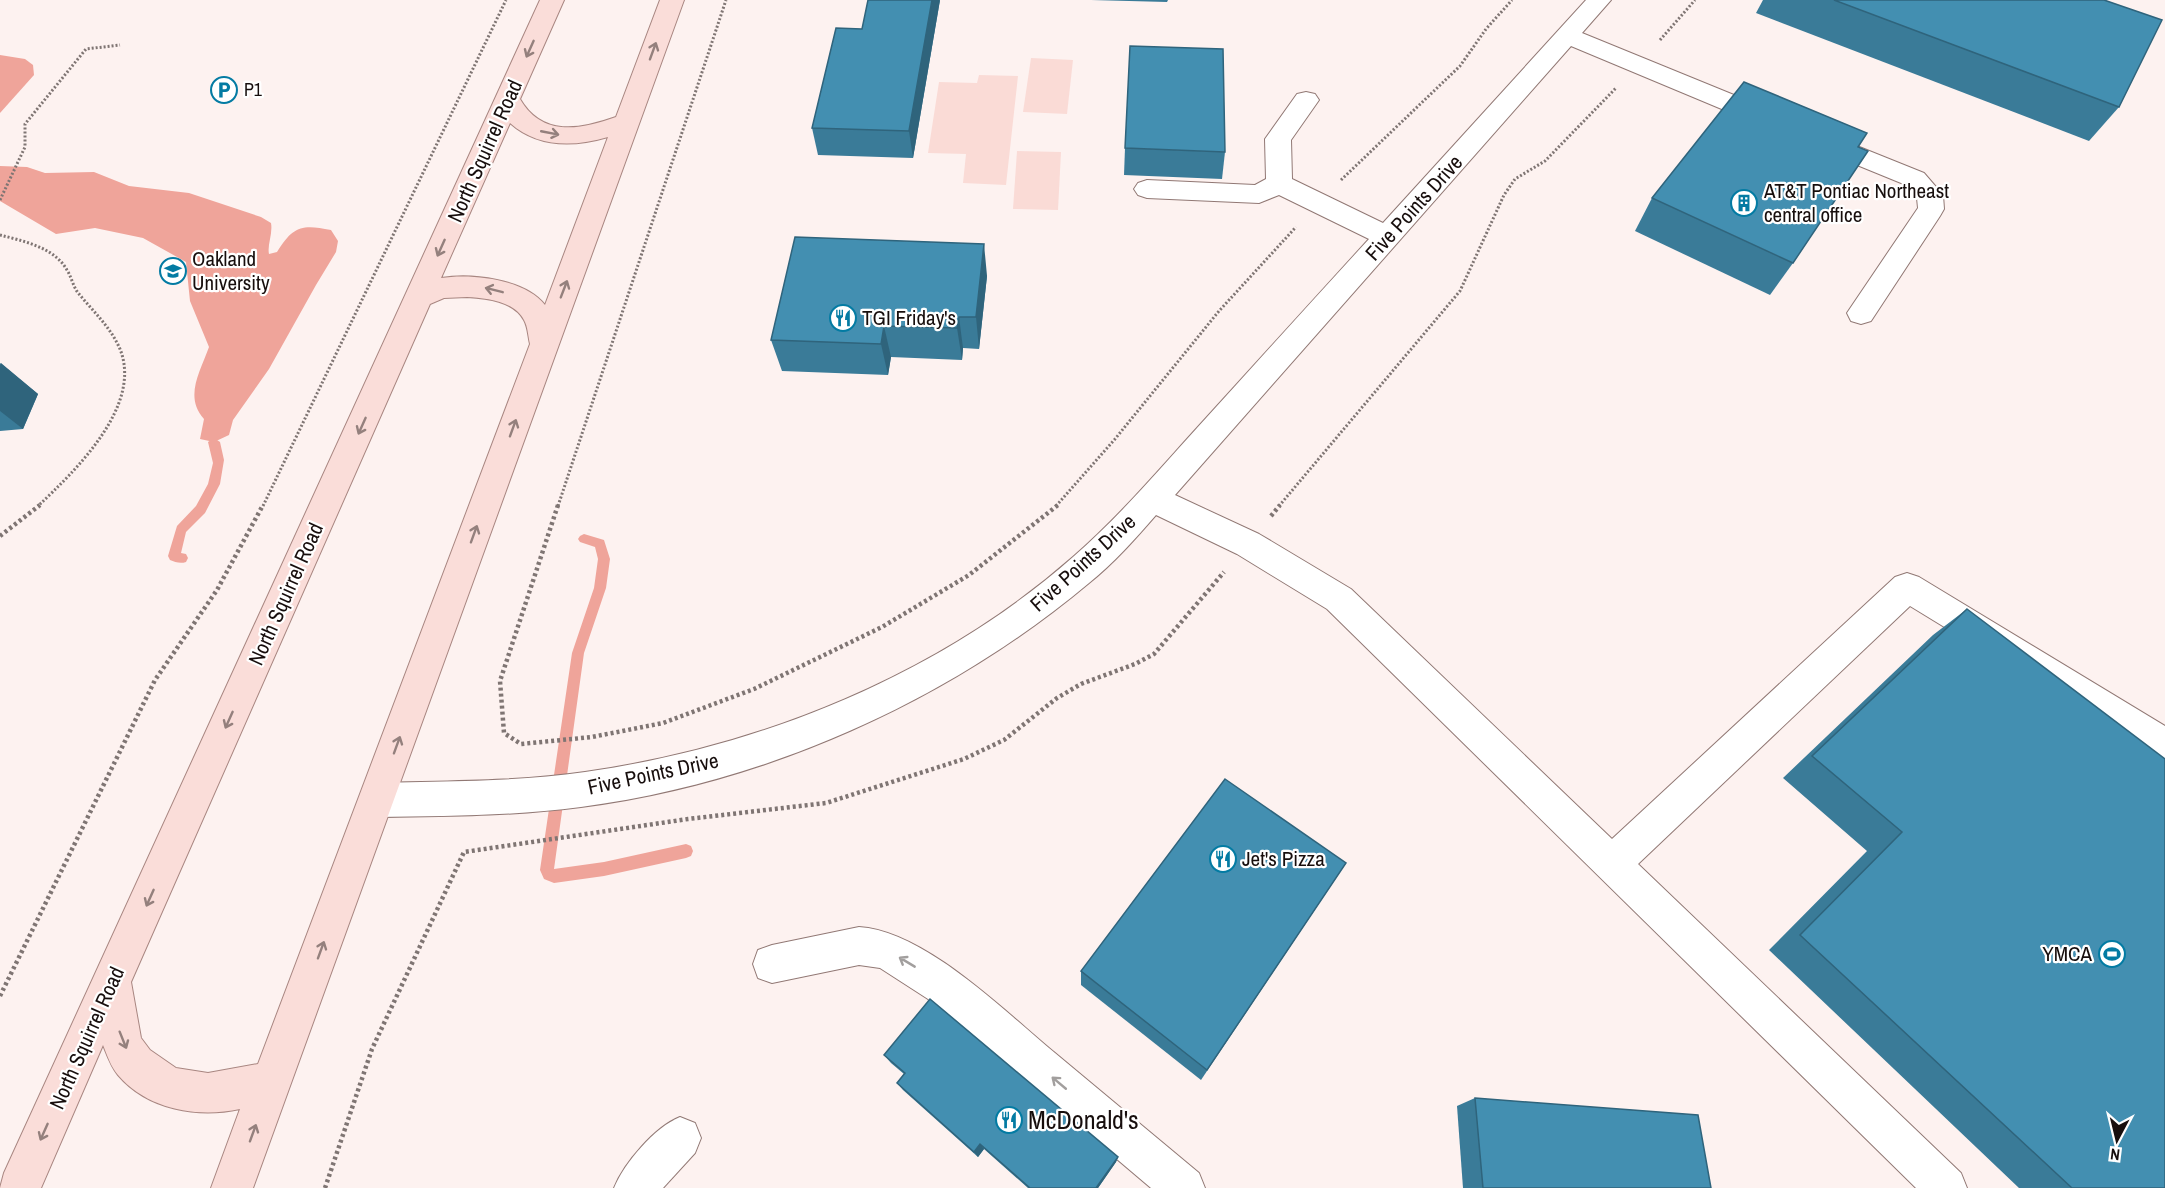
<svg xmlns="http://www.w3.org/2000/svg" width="2165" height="1188" viewBox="0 0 2165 1188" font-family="'Archivo Narrow',sans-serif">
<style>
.green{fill:#fadbd6}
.water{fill:#efa49a}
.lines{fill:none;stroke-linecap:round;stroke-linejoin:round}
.stream{fill:#efa49a;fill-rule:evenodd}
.minor-casing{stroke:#917874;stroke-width:2}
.major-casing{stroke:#a88681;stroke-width:2}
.path-far1{stroke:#7f7573;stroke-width:3;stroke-dasharray:2 2;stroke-linecap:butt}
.path{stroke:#7f7573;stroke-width:4.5;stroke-dasharray:3 3;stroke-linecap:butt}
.minor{fill:#fff;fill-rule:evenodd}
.major{fill:#faddd9;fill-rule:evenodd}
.wall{fill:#3a7b98}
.shaded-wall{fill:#2f647c}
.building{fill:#438fb1;stroke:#2f647c;stroke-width:1.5}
.oneway{stroke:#94807d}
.oneway2{stroke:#a29f9e}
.labels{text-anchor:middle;stroke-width:4.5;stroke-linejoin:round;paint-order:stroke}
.far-poi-label{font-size:18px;fill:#170e0d;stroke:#fff;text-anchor:start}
.street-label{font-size:21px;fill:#170e0d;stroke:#fff}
.poi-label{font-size:21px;fill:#170e0d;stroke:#fff;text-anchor:start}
.near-poi-label{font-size:26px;fill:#170e0d;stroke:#fff;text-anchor:start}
</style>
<rect width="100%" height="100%" fill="#fdf2f0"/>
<g class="green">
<polygon points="1031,58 1073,60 1067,114 1023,112"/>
<polygon points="979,75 1018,76 1006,185 963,183 966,154 928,153 939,82 977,83"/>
<polygon points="1017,151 1061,152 1058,210 1013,209"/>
</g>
<g class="water">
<polygon points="0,55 25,59 33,65 34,75 0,113"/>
<path d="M 0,166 L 27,167 L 45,173 L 94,172 L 129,186 L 189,193 L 261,217 L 271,223 C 273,234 267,245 269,254 L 277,252 C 293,226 302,224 331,230 L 338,241 L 336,252 L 316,285 L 269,369 L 233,420 L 229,435 L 214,442 L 200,439 L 204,419 C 184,397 200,372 209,347 L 190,301 L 186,262 L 143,238 L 95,228 L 56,234 L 0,201 Z"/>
</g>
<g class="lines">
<g class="stream">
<path d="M 214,438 L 220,442 L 224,460 L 220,484 L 205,513 L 186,532 L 181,553 L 186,554 L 188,558 L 186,562 C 180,564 175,562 170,560 L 168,556 L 177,526 L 196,506 L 208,484 L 213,463 L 208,442 Z"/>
<polygon points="584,534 604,540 610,559 606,588 584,653 554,869 604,862 686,844 691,846 693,851 691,856 686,858 604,876 554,883 544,879 540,870 572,653 594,588 598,559 595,547 580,542 578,539 580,536"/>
</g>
<defs>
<g id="minor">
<path d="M 1586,0 L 1611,0 L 1582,33 L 1778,113 L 1782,119 L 1778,125 L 1769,127 L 1760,125 L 1571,46 L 1175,495 L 1259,534 L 1351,589 L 1612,839 L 1895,577 L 1907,573 L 1919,577 L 2165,726 L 2165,762 L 2152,758 L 2095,719 L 1910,606 L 1638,864 L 1961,1173 L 1967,1188 L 1916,1188 L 1327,609 L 1237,554 L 1156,515 C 1135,539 1114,563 1089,583 C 947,702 765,783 581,807 C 513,816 445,816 377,817 L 364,812 L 359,800 L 364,788 L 377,783 C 446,781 516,782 585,772 C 761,747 939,675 1073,557 C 1118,518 1157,472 1197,428 C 1254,365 1311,302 1369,239 L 1279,195 L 1259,203 L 1147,198 L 1138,195 L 1134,189 L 1138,183 L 1147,180 L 1255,185 L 1266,179 L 1265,139 L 1297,94 L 1306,92 L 1315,94 L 1319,100 L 1291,140 L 1292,179 L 1383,223 Z"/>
<polygon points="1822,132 1924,173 1943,195 1944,209 1940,216 1871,321 1861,324 1851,321 1847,313 1918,208 1917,198 1906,185 1813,147 1809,141 1813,135"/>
<path d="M 859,927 C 925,931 1005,1012 1055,1053 C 1103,1093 1151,1133 1199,1173 L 1205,1188 L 1151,1188 L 928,999 L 880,968 L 859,965 L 772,983 L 758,978 L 753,964 L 758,950 L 772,945 Z"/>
<path d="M 680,1117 L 695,1123 L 701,1138 L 695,1153 L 663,1188 L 614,1188 C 624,1163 655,1127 680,1117 Z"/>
</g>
<path id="major" d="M 540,0 L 564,0 L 520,99 C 542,137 580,130 616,117 L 660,0 L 684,0 L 253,1188 L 211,1188 L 240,1109 C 198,1118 148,1110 118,1075 C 111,1067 107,1055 103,1045 L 41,1188 L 0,1188 L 4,1173 ZM 510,123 C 538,148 574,147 608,137 L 545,305 C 525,279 471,273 441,278 ZM 467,297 C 486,298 514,301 524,320 C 528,327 528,336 530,344 L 258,1064 L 208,1073 L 176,1068 L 150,1050 L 141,1038 L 131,982 L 430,304 L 444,298 Z"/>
</defs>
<use href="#minor" class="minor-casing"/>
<use href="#major" class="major-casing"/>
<g class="path-far1">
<polyline points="1660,40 1695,0"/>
<polyline points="1341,180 1460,66 1486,29 1512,0"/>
<polyline points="0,200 25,147 25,124 86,49 120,45"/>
<path d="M 0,235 C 23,241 54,247 67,270 C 72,278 73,287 79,294 C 94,312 111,328 120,349 C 143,406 75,471 38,506"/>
<polyline points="263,506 506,0"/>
<polyline points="558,506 726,0"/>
<polyline points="1056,506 1115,439 1219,311 1296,227"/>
<polyline points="1279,506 1460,291 1504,195 1515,179 1545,161 1616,88"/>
</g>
<g class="path">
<polyline points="558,505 500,681 504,733 521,744 592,737 663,723 754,689 882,627 969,575 1058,505"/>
<polyline points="1271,516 1280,505"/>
<polyline points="0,536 40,505"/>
<polyline points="0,996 155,680 217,590 263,505"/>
<polyline points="325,1188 372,1049 464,852 688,819 826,803 964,759 1004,740 1057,698 1081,684 1135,664 1154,654 1224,572"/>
</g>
<use href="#minor" class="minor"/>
<use href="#major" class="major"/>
</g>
<g class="wall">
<polygon points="940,0 913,158 818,155 812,128"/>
<polygon points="1091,0 1168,0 1167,2"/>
<polygon points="1763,0 2104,0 2119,107 2089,141 1756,13"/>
<polygon points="1125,148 1225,152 1222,179 1124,175"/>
<polygon points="1652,198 1793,263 1770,295 1635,231"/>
<polygon points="987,276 979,349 963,348 962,360 891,357 888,375 782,371 771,340"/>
<polygon points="0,363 38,394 23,429 0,431"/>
<polygon points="1967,609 2165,1188 2019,1188 1769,950 1867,851 1783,778 1933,635"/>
<polygon points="1346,863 1201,1080 1081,985 1081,971"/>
<polygon points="884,1055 1118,1157 1116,1162 1098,1188 1028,1188 984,1149 978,1157 903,1090 897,1083 904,1074 891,1063"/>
<polygon points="1475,1098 1711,1188 1463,1188 1457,1106"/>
</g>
<g class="shaded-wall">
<polygon points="932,0 940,0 913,158 909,131"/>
<polygon points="984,244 987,276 979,349 976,317"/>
<polygon points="959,317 963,348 962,360 957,328"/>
<polygon points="884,326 891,357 888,375 881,344"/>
<polygon points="1,363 38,394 23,429 0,411 0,366"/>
<polygon points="980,1144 984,1149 978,1157 974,1152"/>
<polygon points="1118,1157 1116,1162 1098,1188 1096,1188"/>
</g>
<g class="building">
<polygon points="868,0 932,0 909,131 812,128 836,28 862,29"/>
<polygon points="1834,0 2104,0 2162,20 2119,107"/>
<polygon points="1130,46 1223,49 1225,152 1125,148"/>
<polygon points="1744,82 1867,133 1858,147 1868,151 1793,263 1652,198"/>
<polygon points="795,237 984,244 976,317 959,317 957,328 884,326 881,344 771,340"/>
<polygon points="1967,609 2165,759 2165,1188 2072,1188 1800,935 1902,832 1812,756"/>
<polygon points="1225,779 1346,863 1207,1070 1081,971"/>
<polygon points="930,999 1118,1157 1096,1188 1030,1188 980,1144 974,1152 897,1083 905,1073 884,1055"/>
<polygon points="1475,1098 1698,1115 1711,1188 1483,1188"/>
</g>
<defs><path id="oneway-shaft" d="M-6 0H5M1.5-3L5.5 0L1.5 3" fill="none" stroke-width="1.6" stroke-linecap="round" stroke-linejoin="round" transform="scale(1.5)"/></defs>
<g class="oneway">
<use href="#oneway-shaft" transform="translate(530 49) rotate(114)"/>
<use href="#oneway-shaft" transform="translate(653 51) rotate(-70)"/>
<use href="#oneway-shaft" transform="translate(550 133) rotate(11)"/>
<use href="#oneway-shaft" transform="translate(441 248) rotate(114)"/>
<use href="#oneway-shaft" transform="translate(564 289) rotate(-69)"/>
<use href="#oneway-shaft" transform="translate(494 290) rotate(-166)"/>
<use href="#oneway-shaft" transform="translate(362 426) rotate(114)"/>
<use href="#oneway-shaft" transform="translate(513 428) rotate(-70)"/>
<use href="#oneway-shaft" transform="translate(474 534) rotate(-70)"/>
<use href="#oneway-shaft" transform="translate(229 720) rotate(114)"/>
<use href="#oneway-shaft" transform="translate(397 745) rotate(-70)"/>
<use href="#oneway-shaft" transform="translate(150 898) rotate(114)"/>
<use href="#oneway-shaft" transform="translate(321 950) rotate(-70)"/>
<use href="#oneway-shaft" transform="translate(123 1040) rotate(68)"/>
<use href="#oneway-shaft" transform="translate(44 1132) rotate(114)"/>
<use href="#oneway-shaft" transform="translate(253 1133) rotate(-70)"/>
</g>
<g class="oneway2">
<use href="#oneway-shaft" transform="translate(907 962) rotate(-149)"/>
<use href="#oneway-shaft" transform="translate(1059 1083) rotate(-140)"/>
</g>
<defs>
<symbol id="parking-ring" viewBox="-11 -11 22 22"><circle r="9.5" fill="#fff" stroke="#037ba3" stroke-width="1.5"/><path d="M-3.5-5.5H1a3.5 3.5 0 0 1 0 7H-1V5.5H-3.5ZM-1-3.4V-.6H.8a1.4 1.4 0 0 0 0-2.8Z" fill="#037ba3"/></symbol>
<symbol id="building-ring" viewBox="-11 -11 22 22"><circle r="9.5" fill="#fff" stroke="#037ba3" stroke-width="1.5"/><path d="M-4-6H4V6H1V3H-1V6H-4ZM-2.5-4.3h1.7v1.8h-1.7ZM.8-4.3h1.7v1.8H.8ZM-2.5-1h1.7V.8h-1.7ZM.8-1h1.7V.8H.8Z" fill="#037ba3"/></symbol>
<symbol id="university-ring" viewBox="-11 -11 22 22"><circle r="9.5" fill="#fff" stroke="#037ba3" stroke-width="1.5"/><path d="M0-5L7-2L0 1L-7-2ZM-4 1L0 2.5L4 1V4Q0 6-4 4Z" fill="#037ba3"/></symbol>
<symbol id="restaurant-ring" viewBox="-11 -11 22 22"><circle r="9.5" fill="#fff" stroke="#037ba3" stroke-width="1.5"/><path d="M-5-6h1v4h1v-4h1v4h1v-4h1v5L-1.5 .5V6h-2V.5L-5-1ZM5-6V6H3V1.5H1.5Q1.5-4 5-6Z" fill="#037ba3"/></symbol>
<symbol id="stadium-ring" viewBox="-11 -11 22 22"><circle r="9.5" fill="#fff" stroke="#037ba3" stroke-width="1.5"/><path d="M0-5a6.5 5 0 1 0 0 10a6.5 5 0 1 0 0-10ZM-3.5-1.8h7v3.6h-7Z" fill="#037ba3"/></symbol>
</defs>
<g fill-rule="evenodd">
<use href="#parking-ring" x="209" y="75" width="30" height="30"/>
<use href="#building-ring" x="1729" y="188" width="30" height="30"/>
<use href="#university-ring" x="158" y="256" width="30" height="30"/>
<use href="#restaurant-ring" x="828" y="303" width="30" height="30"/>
<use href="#restaurant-ring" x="1208" y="844" width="30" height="30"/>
<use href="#stadium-ring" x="2097" y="939" width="30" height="30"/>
<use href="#restaurant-ring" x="994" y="1105" width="30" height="30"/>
</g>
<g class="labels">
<g class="far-poi-label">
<text x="244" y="96">P1</text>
</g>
<g class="street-label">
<text transform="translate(485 151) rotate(-66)" y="7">North Squirrel Road</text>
<text transform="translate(1414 208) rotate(-48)" y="7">Five Points Drive</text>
<text transform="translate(1083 563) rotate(-42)" y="7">Five Points Drive</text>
<text transform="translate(286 594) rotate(-66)" y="7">North Squirrel Road</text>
<text transform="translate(653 774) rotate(-12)" y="7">Five Points Drive</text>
<text transform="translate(87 1038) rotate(-66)" y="7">North Squirrel Road</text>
</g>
<g class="poi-label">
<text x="1764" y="198">AT&amp;T Pontiac Northeast<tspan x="1764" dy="24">central office</tspan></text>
<text x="192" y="266">Oakland<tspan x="192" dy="24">University</tspan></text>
<text x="862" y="325">TGI Friday's</text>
<text x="1242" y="866">Jet's Pizza</text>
<text x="2092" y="961" text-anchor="end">YMCA</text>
</g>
<g class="near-poi-label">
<text x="1028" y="1129">McDonald's</text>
</g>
</g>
<g transform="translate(2117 1140) rotate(187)" stroke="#ffffff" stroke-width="4.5" paint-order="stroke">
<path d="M0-4.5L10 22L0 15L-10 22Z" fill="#170e0d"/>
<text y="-9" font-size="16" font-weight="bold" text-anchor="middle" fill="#170e0d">N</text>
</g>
</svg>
